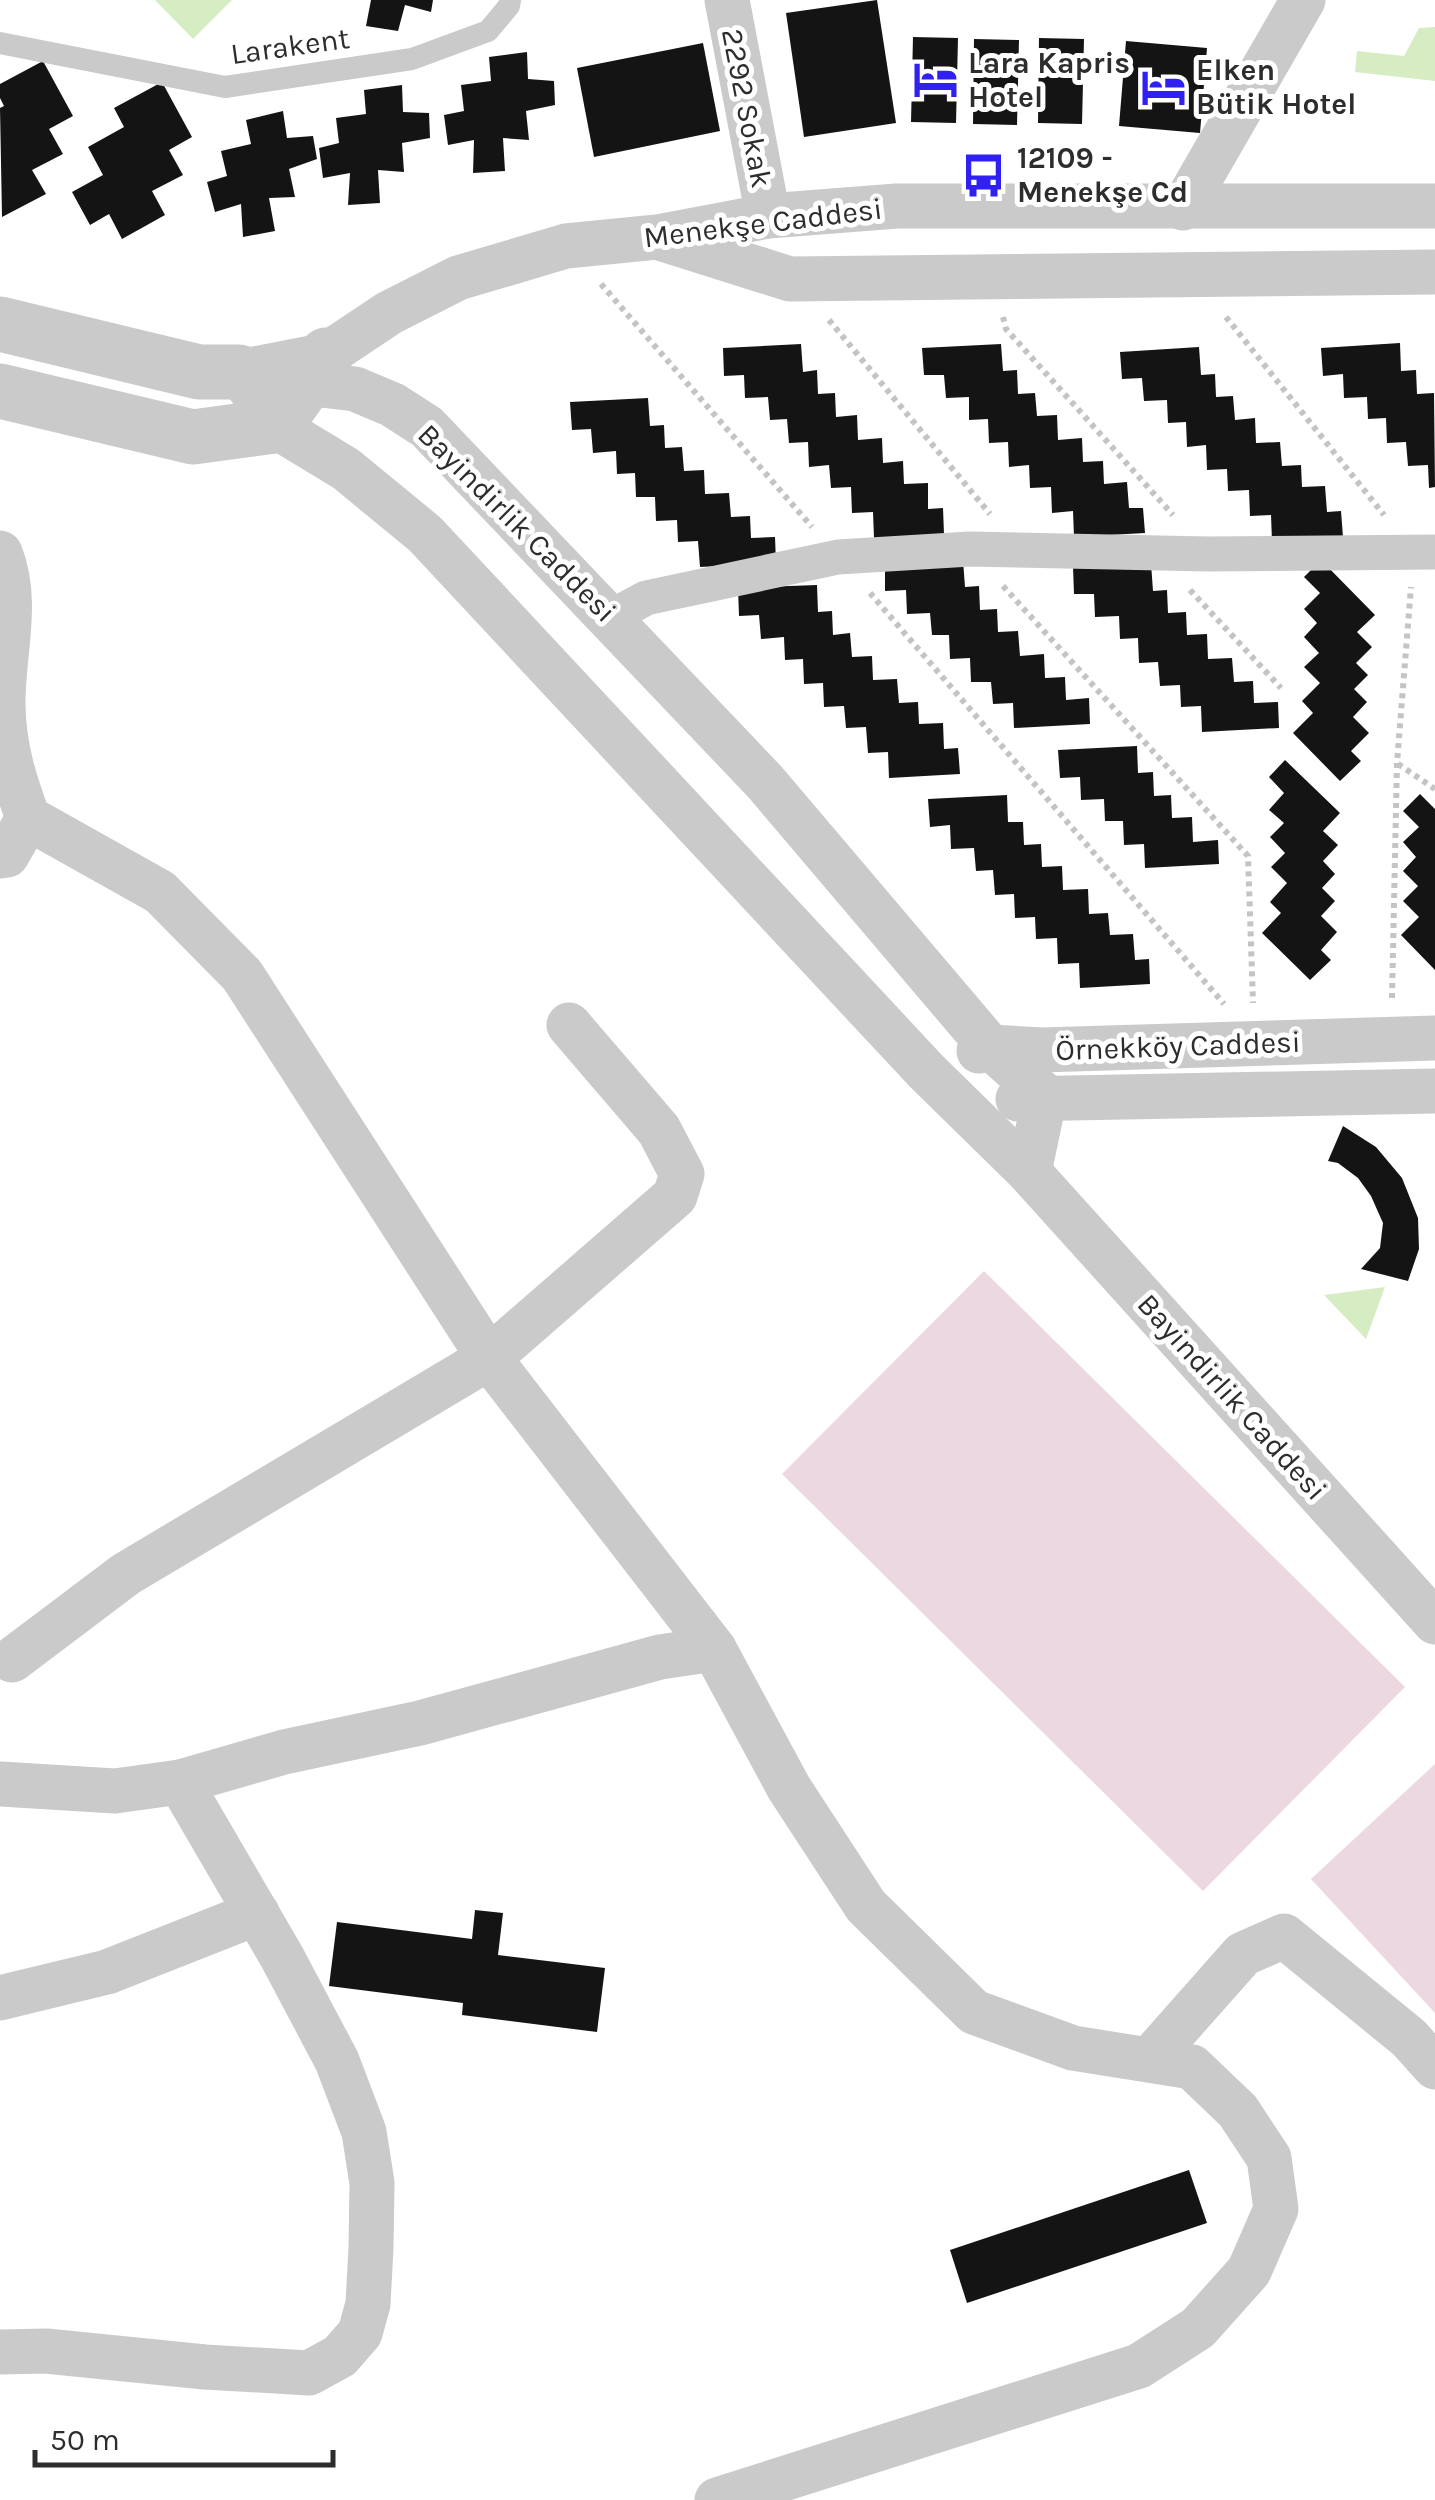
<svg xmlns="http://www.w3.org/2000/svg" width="1435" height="2500" viewBox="0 0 1435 2500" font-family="Karla,sans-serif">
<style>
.green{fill:#ecd8e0}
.water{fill:#d6edc3}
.building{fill:#141414}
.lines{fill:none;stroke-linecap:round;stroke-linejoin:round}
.path{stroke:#c4c4c4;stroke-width:6;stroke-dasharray:5 5;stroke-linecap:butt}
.service{stroke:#cacaca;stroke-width:22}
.pedestrian{stroke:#cacaca;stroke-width:35}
.minor{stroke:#cacaca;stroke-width:45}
.tertiary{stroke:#cacaca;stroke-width:55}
.labels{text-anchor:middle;stroke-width:10;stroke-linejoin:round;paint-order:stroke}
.street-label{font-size:30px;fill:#2d2d2d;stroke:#fff}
.poi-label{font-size:30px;font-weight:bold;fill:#2d2d2d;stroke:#fff;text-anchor:start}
</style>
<rect width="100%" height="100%" fill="#fff"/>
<g class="green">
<polygon points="984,1271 1405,1687 1203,1891 782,1474"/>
<polygon points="1435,1764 1435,2013 1311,1879"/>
</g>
<g class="water">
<polygon points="155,0 232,0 193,39"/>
<polygon points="1435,27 1435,81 1355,72 1357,51 1404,56 1419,28"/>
<polygon points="1385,1287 1366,1339 1324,1295"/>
</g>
<g class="building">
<polygon points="371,0 433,0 431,12 405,5 398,31 366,26"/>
<polygon points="877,0 896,123 804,137 786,13"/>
<polygon points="913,37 958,38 956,123 911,122"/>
<polygon points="1039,38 1084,39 1082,124 1038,123"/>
<polygon points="974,39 1019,40 1017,125 973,124"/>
<polygon points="1126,41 1207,48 1200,133 1119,126"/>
<polygon points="703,43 720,131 594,157 577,68"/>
<polygon points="527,52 528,79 554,81 555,105 526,111 529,140 503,138 505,171 473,173 474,140 448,145 444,115 464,111 461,85 491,81 489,57"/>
<polygon points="43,61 73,116 49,129 63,154 32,170 46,194 2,217 0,108 4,106 0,98 0,84"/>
<polygon points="162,82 192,137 169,150 183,175 152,191 165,215 122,239 109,214 90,225 72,192 103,175 88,147 124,127 114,108"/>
<polygon points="402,85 403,112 429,113 430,138 402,143 404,172 378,170 380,203 348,205 350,173 323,178 319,148 339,143 336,118 366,114 364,90"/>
<polygon points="283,111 287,138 313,136 317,159 289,169 295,197 269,198 275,231 243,237 241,204 215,212 207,182 227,176 221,151 251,144 246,120"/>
<polygon points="1400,343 1401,371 1416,370 1417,394 1434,393 1435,487 1429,488 1428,465 1408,466 1406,442 1387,443 1386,418 1368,419 1367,397 1344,398 1343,374 1323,376 1321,348"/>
<polygon points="801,344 803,372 817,370 818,394 835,393 836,417 857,415 858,440 882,438 883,463 903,461 904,484 928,483 928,509 943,508 944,534 874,538 873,512 852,513 851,487 831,488 829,465 809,467 808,442 789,443 787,419 770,420 768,397 745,398 744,375 724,376 723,348"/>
<polygon points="1001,344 1003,371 1017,370 1018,394 1035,393 1037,416 1057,415 1058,440 1082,438 1083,462 1103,461 1104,484 1127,482 1129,508 1143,508 1145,533 1074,537 1073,511 1052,513 1051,487 1030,488 1029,465 1009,467 1008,442 989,443 988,419 969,420 969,397 946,398 944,375 924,375 922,348"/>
<polygon points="1199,347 1201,375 1215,374 1216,397 1233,396 1235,420 1255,418 1256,443 1280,442 1282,466 1301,465 1302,487 1325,486 1327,512 1341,511 1343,537 1272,541 1271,515 1250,516 1249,490 1228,491 1227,469 1207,470 1206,445 1187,447 1186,422 1168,423 1167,400 1144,401 1142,378 1122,379 1120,352"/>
<polygon points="648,398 650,426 664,425 665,448 682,447 684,471 704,470 705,494 729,493 731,517 750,516 751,538 775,537 776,563 700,567 698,541 678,542 677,520 656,521 655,497 636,497 635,473 617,474 616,451 593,453 591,429 572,430 570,402"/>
<polygon points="963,560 965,587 979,586 980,610 997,609 998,632 1018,631 1020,656 1044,654 1045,678 1065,677 1066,700 1089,698 1090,724 1014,728 1013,703 993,704 991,682 971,682 970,658 950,659 949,635 932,635 930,613 907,614 906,590 885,591 885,564"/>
<polygon points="1321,560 1375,615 1357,632 1372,647 1356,663 1368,675 1354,689 1367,702 1353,717 1369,733 1351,751 1361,761 1340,781 1293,733 1313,713 1302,701 1320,683 1304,667 1319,653 1304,637 1317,623 1304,609 1320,593 1304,577"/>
<polygon points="1151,563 1153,591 1167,590 1168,613 1186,612 1187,635 1207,634 1208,659 1232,658 1234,682 1253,681 1254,703 1278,702 1279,728 1202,732 1201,706 1181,707 1180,685 1160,686 1158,662 1139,663 1138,638 1120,639 1119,616 1095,617 1094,594 1074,594 1073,567"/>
<polygon points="817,585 818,612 832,611 833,635 850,633 852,657 872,656 873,680 897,679 899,703 918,702 919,724 943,723 944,749 958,748 960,774 889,778 888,752 868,753 866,727 846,728 844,706 824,707 823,683 804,684 803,659 785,660 784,637 761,639 759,615 739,616 738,588"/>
<polygon points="1137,746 1138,773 1153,772 1154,796 1171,795 1172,818 1192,817 1193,842 1218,840 1219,864 1145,868 1144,844 1124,845 1123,821 1105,821 1104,799 1081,800 1080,777 1060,778 1058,750"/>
<polygon points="1285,760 1340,813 1323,831 1338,845 1323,861 1335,874 1322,888 1335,901 1321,916 1337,932 1321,950 1331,960 1310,980 1262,933 1281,913 1270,902 1287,883 1271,867 1285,853 1270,837 1284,823 1269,810 1284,793 1269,777"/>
<polygon points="1420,794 1435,809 1435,970 1401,935 1419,917 1403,901 1418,886 1403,871 1416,857 1403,842 1419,827 1403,811"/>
<polygon points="1007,795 1008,822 1023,822 1024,845 1041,844 1042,867 1062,866 1063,890 1088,889 1089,914 1108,913 1110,935 1133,934 1135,960 1149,959 1150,984 1080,988 1079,963 1058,964 1057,938 1036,939 1035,917 1015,918 1014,894 995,895 993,870 976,871 974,848 951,849 950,825 930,827 928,799"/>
<polygon points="1343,1126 1376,1147 1402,1178 1418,1218 1419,1249 1408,1281 1361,1269 1380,1248 1383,1223 1371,1196 1358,1178 1338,1163 1328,1161"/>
<polygon points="475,1910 503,1913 498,1955 605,1968 597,2032 462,2015 463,2003 329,1986 337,1922 472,1939"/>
<polygon points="1189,2170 1207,2223 967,2303 950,2250"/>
</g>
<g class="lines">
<g class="path">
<polyline points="601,284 812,527"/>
<polyline points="1003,317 1006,329 1173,515"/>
<polyline points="1226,317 1384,515"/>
<polyline points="829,320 990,514"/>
<polyline points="1003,586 1248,856 1253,1003"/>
<polyline points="1190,590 1281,688"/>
<polyline points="870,593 1224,1004"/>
<polyline points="1398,764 1435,789"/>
<polyline points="1392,998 1397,763 1411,587"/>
</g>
<polyline class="service" points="0,43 225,87 412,59 488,31 509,6 510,0"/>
<polyline class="pedestrian" points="611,617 646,598 838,557 970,549 1208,554 1435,552"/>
<g class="minor">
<polyline points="727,0 768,216"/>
<polyline points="1183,208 1303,0"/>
<polyline points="663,239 790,279 1435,272"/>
<polyline points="239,372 275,426 346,469 425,534 926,1071 1029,1172 1435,1622"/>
<polyline points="239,372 326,355 389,313 458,278 566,246 657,237 768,216 897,206 1435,206"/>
<polyline points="279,380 355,389 393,405 427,427 765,782 990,1047 1045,1096 1029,1172"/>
<path d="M 0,553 C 20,601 2,656 3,706 C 4,749 14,779 28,818 L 160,892 L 242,975 L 489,1358 L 714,1649 L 789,1788 L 866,1906 L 974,2012 L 1073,2048 L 1192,2067 L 1238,2111 L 1269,2158 L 1276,2209 L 1249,2271 L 1198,2328 L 1139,2366 L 717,2500"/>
<polyline points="0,856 7,855 28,818"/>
<polyline points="979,1051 990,1047 1041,1050 1435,1038"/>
<polyline points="1018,1099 1435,1091"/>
<polyline points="12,1660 126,1574 489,1358 675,1196 682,1174 659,1130 569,1025"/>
<polyline points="0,1784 115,1791 180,1782 284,1752 420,1723 660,1657 714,1649"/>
<polyline points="0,1998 107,1972 257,1913"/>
<polyline points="1150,2059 1243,1954 1284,1936 1409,2038 1435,2067"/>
<polyline points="0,2352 46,2351 205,2367 309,2373 340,2356 360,2333 368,2304 371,2248 372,2183 364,2132 337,2061 282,1957 180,1782"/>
</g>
<g class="tertiary">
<polyline points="0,324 199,372 239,372"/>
<polyline points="0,391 193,437 275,426 326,355"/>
</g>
</g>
<defs>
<symbol id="hotel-bare" viewBox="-9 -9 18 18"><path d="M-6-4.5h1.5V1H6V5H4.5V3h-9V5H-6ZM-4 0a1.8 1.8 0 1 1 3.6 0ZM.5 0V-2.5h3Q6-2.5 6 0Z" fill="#3020f2" stroke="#fff" stroke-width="2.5" paint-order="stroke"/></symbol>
<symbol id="bus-bare" viewBox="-9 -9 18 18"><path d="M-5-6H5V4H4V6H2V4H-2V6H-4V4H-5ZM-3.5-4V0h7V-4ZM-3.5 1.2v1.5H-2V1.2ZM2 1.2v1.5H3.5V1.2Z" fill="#3020f2" stroke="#fff" stroke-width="2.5" paint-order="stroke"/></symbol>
</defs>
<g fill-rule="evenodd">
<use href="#hotel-bare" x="904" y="48" width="63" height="63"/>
<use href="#hotel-bare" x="1132" y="56" width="63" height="63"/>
<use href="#bus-bare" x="952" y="144" width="63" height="63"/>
</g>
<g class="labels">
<g class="street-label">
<text transform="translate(290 46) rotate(-8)" y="10">Larakent</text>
<text transform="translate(747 108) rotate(79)" y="10">2292 Sokak</text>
<text transform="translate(763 223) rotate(-7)" y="10">Menekşe Caddesi</text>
<text transform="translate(517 523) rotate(45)" y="10">Bayindirlik Caddesi</text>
<text transform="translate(1178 1046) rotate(-2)" y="10">Örnekköy Caddesi</text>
<text transform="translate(1232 1397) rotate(48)" y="10">Bayindirlik Caddesi</text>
</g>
<g class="poi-label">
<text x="968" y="73">Lara Kapris<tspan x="968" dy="34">Hotel</tspan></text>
<text x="1196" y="80">Elken<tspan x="1196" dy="34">Bütik Hotel</tspan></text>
<text x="1017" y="168">12109 -<tspan x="1017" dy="34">Menekşe Cd</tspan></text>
</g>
</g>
<path d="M35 2450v15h298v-15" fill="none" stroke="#2d2d2d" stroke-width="5"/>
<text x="50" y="2450" font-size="30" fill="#2d2d2d" stroke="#ffffff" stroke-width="8" paint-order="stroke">50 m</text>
</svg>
